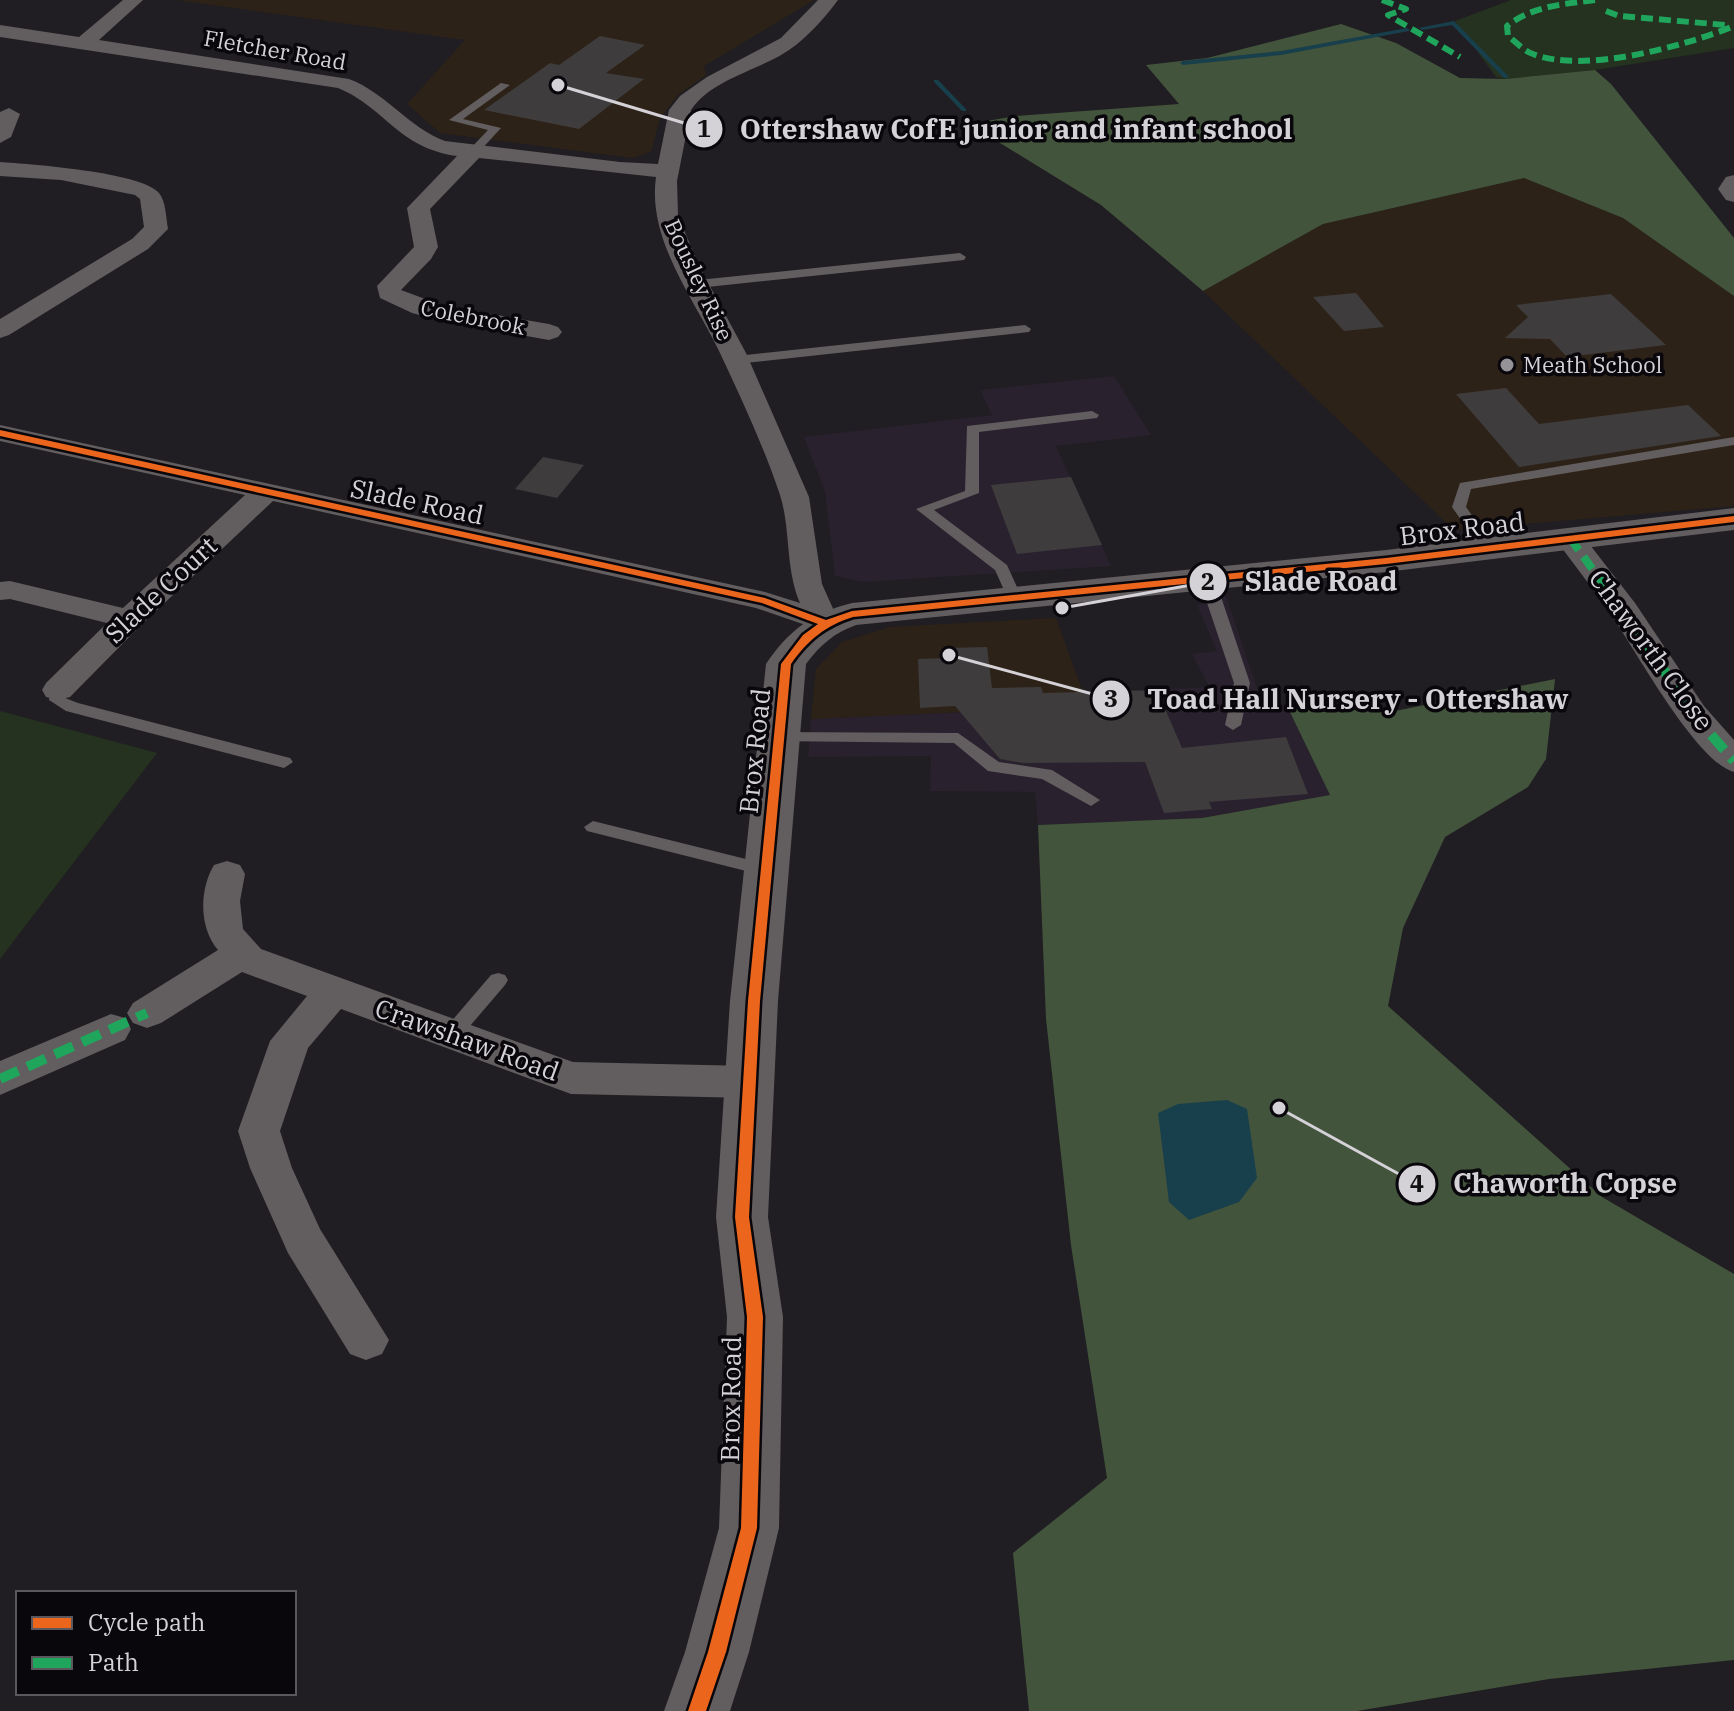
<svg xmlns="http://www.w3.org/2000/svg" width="1734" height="1711" viewBox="0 0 1734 1711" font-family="'IBM Plex Serif',serif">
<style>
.built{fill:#29212e}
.education{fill:#2d2217}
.green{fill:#24321f}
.forest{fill:#43543c}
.water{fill:#183f4c}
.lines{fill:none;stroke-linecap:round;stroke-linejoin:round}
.stream{fill:#183f4c;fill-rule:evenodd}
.building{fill:#3f3c3d}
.service{fill:#625d5e;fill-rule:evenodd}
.minor{fill:#625d5e;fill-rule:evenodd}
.tertiary{fill:#625d5e;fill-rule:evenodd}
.quiet-far2{stroke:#20a55d;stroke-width:6;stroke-dasharray:12 6;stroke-linecap:butt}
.quiet-far1{stroke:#20a55d;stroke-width:8;stroke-dasharray:15 8;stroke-linecap:butt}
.quiet{stroke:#20a55d;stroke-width:10;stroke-dasharray:20 10;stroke-linecap:butt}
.cycleway-casing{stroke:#09070b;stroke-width:5}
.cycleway{fill:#eb651d;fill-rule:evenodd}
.poi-dot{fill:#959298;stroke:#09070b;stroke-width:3}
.labels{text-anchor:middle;stroke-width:7;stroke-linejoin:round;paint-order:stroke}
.far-street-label{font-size:22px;fill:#d4d1d7;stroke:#09070b}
.far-poi-label{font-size:22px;fill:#d4d1d7;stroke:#09070b;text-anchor:start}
.street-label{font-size:26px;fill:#d4d1d7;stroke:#09070b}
.leader{fill:none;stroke:#d4d1d7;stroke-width:3}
.callout-dot{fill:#d4d1d7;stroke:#09070b;stroke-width:3}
.mark-label{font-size:24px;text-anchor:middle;font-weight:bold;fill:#111}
.callout-label{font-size:28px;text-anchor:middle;font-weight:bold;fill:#d4d1d7;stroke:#09070b;stroke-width:7;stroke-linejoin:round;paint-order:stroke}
</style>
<rect width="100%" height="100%" fill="#201e22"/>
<g class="built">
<polygon points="1114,376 1151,435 1056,446 1111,566 863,582 835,576 825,492 804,437 992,415 980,390"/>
<polygon points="1226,596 1261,700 1287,706 1330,795 1202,818 1038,825 1035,792 930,791 931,756 808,757 811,719 964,712 1115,692 1209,687 1192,654 1217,651 1197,605"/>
</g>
<g class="education">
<polygon points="177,0 814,0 704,66 706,75 678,95 660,118 651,152 632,158 440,133 407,104 465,40"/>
<polygon points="1524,178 1623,218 1734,296 1734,506 1454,530 1203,291 1323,224"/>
<polygon points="1056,618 1090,712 964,712 811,719 816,669 842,642 890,627"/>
</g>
<g class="green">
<polygon points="1511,0 1734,0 1734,48 1595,70 1505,79 1496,77 1455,21"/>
<polygon points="0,711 157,753 0,959"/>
</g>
<g class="forest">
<polygon points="1341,24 1396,43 1460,78 1505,79 1595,70 1611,84 1734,238 1734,296 1623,218 1524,178 1323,224 1203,291 1101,205 969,124 1016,116 1179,104 1146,65 1207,58"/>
<polygon points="1555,679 1546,759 1528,787 1445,837 1403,928 1388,1006 1602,1197 1734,1274 1734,1660 1549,1679 1357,1711 1029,1711 1013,1553 1107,1478 1071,1245 1046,1019 1038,825 1202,818 1330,795 1287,706 1395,711"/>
</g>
<polygon class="water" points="1227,1100 1247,1109 1257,1178 1239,1202 1189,1220 1169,1202 1158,1113 1178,1104"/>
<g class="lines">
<g class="stream">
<polygon points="1454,21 1508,76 1508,78 1504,78 1452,25 1422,30 1419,28"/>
<polygon points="1407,28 1410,30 1409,31 1281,55 1183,65 1180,63 1183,61 1281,51"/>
<polygon points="934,80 938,80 966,109 966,111 962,111 934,82"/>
</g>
</g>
<g class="building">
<polygon points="600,36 645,45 606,73 644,79 579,129 484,110 550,63 559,65"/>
<polygon points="1356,293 1384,327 1344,331 1313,297"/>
<polygon points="1611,294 1666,345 1567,357 1550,339 1505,338 1528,317 1516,305"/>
<polygon points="1506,388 1539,424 1688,405 1721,436 1519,467 1456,394"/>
<polygon points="543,457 584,465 557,498 515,489"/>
<polygon points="1071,477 1102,545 1017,554 991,485"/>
<polygon points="987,647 992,688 1041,687 1043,693 1157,690 1182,748 1286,737 1308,794 1209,802 1212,809 1164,813 1145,762 1023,763 1000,759 955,706 920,708 918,659 948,658 948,648"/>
</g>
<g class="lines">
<g class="service">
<polygon points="501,83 510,85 463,119 501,128 478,153 470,153 470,149 488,130 449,120"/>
<polygon points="960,253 966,257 964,260 698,288 692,284 698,280"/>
<polygon points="1025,325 1031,329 1029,332 736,364 729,360 736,356"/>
<polygon points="1092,411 1099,415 1097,418 979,432 979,493 934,510 1007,565 1021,596 1013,601 1008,599 995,570 916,509 965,491 967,426"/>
<polygon points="1734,437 1734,445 1471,489 1466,507 1495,548 1493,551 1483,551 1452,507 1460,483"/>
<polygon points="1207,574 1215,579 1250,683 1241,725 1233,730 1225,725 1234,683 1199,579"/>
<polygon points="58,685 66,690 65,698 78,703 290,758 293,762 284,768 66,711 49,700 50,690"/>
<polygon points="778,732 958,733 999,762 1052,770 1100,800 1091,806 1042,779 988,771 954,743 772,741 770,737 772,733"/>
<polygon points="593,821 766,864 775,870 766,876 587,831 584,827"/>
<polygon points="498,973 505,975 508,980 505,985 458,1040 444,1040 441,1035 444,1030 491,975"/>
</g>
<g class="minor">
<path d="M 123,0 L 143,0 L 99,40 L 349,79 C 386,93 408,127 445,141 L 620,162 L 658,164 L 669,110 L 680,96 L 707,77 L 781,38 L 818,0 L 838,0 C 827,15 811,33 796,45 C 765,70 714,76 691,110 L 677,181 L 678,215 L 698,264 L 746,353 L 809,497 L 822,584 L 839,622 L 834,629 L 823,631 L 756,608 L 273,501 L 140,626 L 70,697 L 58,700 L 46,697 L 42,690 L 46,683 L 107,623 L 10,599 L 0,600 L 0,582 L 10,581 L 123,608 L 245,495 L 0,441 L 0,425 L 765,592 L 800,603 C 785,568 791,530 780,495 C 764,447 741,398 720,353 C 694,298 647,240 656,177 L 479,158 L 430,209 L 438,247 L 431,259 L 401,290 L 444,306 L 549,324 L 558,327 L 562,332 L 558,337 L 549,340 L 442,321 L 412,313 L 380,298 L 377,286 L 414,247 L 407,208 L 457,156 C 398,148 386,108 338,88 L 0,37 L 0,25 L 79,37 Z"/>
<polygon points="9,108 20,114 11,137 0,143 0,112"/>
<path d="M 0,162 C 29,164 142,172 159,193 C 166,201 166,218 168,229 L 148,249 L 9,335 L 0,338 L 0,319 L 132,239 L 144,227 L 140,199 L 135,195 L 61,180 L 0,176 Z"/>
<polygon points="1734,175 1734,202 1726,200 1718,189 1726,177"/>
<path d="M 1570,529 L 1580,532 L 1635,603 L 1704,706 L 1734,740 L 1734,772 C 1696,762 1635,649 1610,613 C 1593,588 1573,564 1555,538 L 1560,532 Z"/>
<path d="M 227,861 L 240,865 L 245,874 L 240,901 L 243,929 L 261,949 L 573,1062 L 749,1066 L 763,1071 L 769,1082 L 763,1093 L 749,1098 L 571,1094 L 341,1009 L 308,1048 L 280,1131 L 292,1168 L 320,1229 L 389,1340 L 382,1354 L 366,1360 L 350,1354 L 288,1253 L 250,1168 L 238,1131 L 270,1041 L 307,996 L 242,972 L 161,1023 L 147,1028 L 133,1023 L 127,1013 L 133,1003 L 218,950 C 199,928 199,890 214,865 Z"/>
<polygon points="111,1014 125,1018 131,1029 125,1040 0,1095 0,1061"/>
</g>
<path class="tertiary" d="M 1734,508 L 1734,530 L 1386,572 L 856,625 C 834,633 820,645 806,664 L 778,1001 L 768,1217 L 783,1317 L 779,1528 L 749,1652 L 730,1711 L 664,1711 L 685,1652 L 719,1528 L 727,1317 L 716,1217 L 730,1001 L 766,664 C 789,630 812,613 852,603 L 1386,550 Z"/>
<g class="quiet-far2">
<polyline points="1382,0 1406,9 1388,15 1460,57"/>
<path d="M 1595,0 C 1564,4 1532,6 1507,26 L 1508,36 C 1516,42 1524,51 1533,54 C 1584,74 1685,46 1734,26"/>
<polyline points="1606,11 1619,16 1726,25"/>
</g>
<polyline class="quiet-far1" points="1570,538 1643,639"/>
<g class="quiet">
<polyline points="1642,637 1692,713 1734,761"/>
<polyline points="0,1079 147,1013"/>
</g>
<defs>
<path id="cycleway" d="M 0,430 L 765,598 L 826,620 L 852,611 L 1386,558 L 1734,516 L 1734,522 L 1386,564 L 853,617 C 825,626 808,640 791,664 L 760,1001 L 749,1217 L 763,1317 L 757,1528 L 726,1652 L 706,1711 L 688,1711 L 708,1652 L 741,1528 L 747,1317 L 735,1217 L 748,1001 L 781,664 L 803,635 L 818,624 L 762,603 L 0,436 Z"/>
</defs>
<use href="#cycleway" class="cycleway-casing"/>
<use href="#cycleway" class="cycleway"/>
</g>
<circle class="poi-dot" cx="1507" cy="365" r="8"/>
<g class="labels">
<g class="far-street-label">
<text transform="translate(275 50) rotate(10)" y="8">Fletcher Road</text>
<text transform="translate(699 280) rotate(65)" y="8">Bousley Rise</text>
<text transform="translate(473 317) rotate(11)" y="8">Colebrook</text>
</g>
<g class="far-poi-label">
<text x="1523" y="373">Meath School</text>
</g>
<g class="street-label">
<text transform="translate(417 502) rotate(12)" y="9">Slade Road</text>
<text transform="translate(1462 529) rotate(-7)" y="9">Brox Road</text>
<text transform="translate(161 590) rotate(-43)" y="9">Slade Court</text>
<text transform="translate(1651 650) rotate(54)" y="9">Chaworth Close</text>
<text transform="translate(755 751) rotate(-84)" y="9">Brox Road</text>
<text transform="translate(467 1040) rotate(20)" y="9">Crawshaw Road</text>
<text transform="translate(731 1399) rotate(-89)" y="9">Brox Road</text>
</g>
</g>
<path class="leader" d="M558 85L704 129M1062 608L1208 582M949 655L1111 699M1279 1108L1417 1184"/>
<g class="callout-dot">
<circle cx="558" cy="85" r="8"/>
<circle cx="1062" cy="608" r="8"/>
<circle cx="949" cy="655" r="8"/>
<circle cx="1279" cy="1108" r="8"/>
<circle cx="704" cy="129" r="20"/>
<circle cx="1208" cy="582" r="20"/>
<circle cx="1111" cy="699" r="20"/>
<circle cx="1417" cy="1184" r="20"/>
</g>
<g class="mark-label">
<text x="704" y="137">1</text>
<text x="1208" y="590">2</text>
<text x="1111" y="707">3</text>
<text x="1417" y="1192">4</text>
</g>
<g class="callout-label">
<text x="1016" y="139">Ottershaw CofE junior and infant school</text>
<text x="1321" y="591">Slade Road</text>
<text x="1358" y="709">Toad Hall Nursery - Ottershaw</text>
<text x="1565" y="1193">Chaworth Copse</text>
</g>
<rect x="16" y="1591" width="280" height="104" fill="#09070b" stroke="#5a585d" stroke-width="2"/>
<rect x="32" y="1617" width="40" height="12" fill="#eb651d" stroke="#5a585d" stroke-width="2"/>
<text x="88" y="1631" font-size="24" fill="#d4d1d7">Cycle path</text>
<rect x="32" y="1657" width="40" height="12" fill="#20a55d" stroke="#5a585d" stroke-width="2"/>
<text x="88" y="1671" font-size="24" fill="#d4d1d7">Path</text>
</svg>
